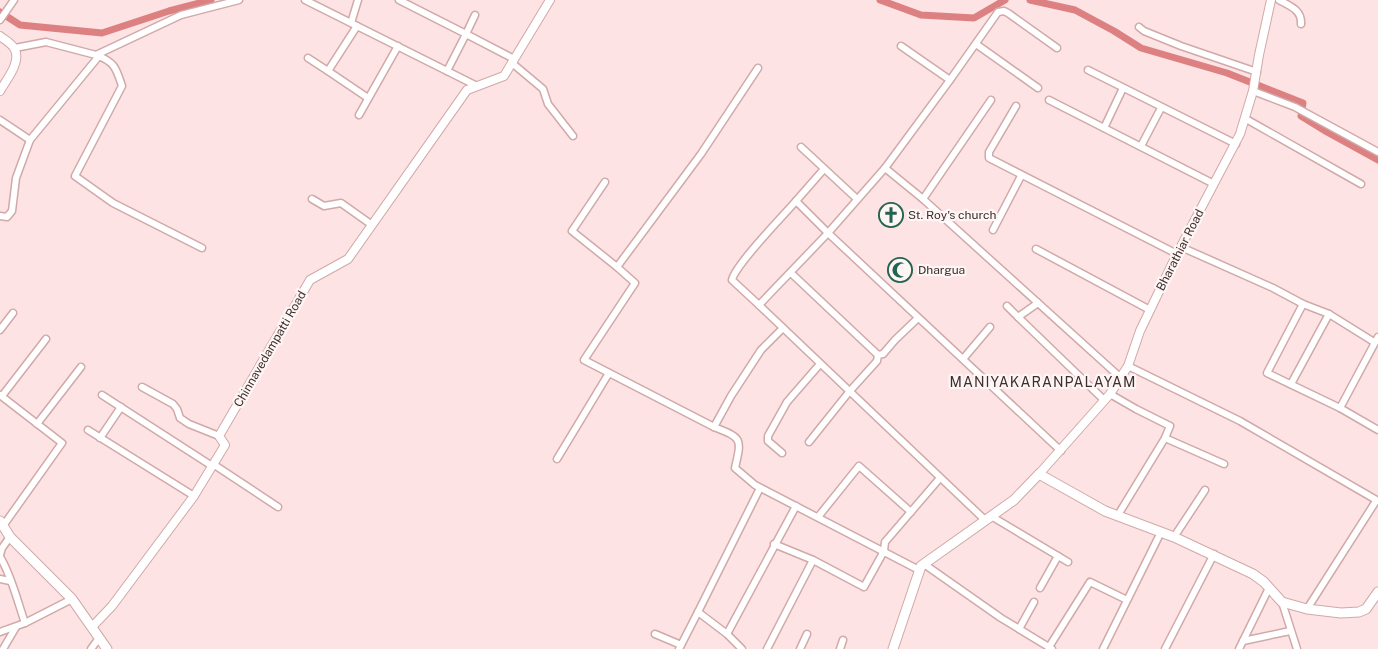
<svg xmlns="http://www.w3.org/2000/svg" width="1378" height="649" viewBox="0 0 1378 649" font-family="'Public Sans',sans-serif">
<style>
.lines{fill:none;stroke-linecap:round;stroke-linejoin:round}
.canal{stroke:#dd8081;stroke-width:7}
.minor-casing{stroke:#d0a9a8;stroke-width:9}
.tertiary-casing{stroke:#d0a9a8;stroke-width:10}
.secondary-casing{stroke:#d0a9a8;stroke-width:11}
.minor{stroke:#fff;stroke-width:6}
.tertiary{stroke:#fff;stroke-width:8}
.secondary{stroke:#fff;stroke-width:9}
.labels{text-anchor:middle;stroke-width:4.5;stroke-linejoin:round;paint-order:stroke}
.poi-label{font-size:12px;fill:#3e2f2e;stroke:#fef5f5;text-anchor:start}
.street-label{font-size:12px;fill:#3e2f2e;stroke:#fef5f5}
.neighbourhood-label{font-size:14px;letter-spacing:1px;fill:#3e2f2e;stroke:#fef5f5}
</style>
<rect width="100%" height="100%" fill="#fde3e3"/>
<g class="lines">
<g class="canal">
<polyline points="880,0 921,15 974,18 1005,0"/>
<polyline points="1030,0 1075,10 1114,31 1141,48 1227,73 1303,103 1301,116 1327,132 1378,160"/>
<polyline points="0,12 20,25 102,33 169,11 211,0"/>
</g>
<defs>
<g id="minor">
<polyline points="305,0 477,86"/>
<polyline points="399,0 466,34 475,15"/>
<path d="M 1279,0 C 1290,6 1302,10 1301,24"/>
<polyline points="0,20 14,0"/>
<polyline points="351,23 358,0"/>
<polyline points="357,26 328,71 368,98"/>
<polyline points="1139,27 1144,31 1181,46 1257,72"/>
<polyline points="976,44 1038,88"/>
<polyline points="901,46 950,80"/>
<polyline points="15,48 46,42 96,55 181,15 239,0"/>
<polyline points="1057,48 1008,13 1004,11 998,12 950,80 885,168 923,199 1121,378"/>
<path d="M 96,55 C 115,62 116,68 122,86 L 75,176 L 113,203 L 202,248"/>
<polyline points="308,58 328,71"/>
<polyline points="512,63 543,89 548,104 573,136"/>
<path d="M 758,68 L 701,154 L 617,267 L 635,283 L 584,360 L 714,427 C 742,438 742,438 735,468 L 755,485 L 919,570"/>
<polyline points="1088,70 1236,144"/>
<polyline points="447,71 466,34 514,59"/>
<polyline points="1253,91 1295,107 1378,152"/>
<polyline points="1049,100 1214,184"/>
<polyline points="1016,106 989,152 989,158 1177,254"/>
<polyline points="359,115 398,46"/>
<polyline points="1246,119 1361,184"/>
<polyline points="0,120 30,140 99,56"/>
<polyline points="1104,128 1123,88"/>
<polyline points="1141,146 1161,108"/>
<polyline points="801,147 857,199"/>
<path d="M 885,168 L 828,233 L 796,201 C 783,216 735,265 732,280 L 759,305 L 828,233 L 1061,451"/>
<polyline points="605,182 572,231 617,267"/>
<polyline points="312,199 324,206 341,203 372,225"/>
<polyline points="923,199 991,100"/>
<polyline points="796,201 824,169"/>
<polyline points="0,216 7,217 12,211 16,178 30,140"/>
<polyline points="993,230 1021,176"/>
<polyline points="1181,247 1273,288 1303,304 1329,314 1374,342"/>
<polyline points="1036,249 1150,310"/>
<polyline points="791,273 878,355"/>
<polyline points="1303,304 1267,373 1340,408 1378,430"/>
<polyline points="759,305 985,520"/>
<polyline points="1007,306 1018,317 1038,303"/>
<polyline points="1018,317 1104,400"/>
<polyline points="0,330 13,313"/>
<polyline points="963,359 990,327"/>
<polyline points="1128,366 1240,421 1378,501"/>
<polyline points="1291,384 1329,314"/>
<polyline points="142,387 173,404 177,409 180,418 189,424 219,436"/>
<polyline points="1110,394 1136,409 1170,426 1165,438"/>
<polyline points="0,395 62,443 3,526"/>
<polyline points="102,395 212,466"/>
<polyline points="2,396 46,339"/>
<polyline points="1340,408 1378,337"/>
<polyline points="37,424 81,367"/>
<polyline points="714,427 731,396 761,350 783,328"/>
<polyline points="88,430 194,496"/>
<polyline points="100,438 121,407"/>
<polyline points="809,442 849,392 877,361 878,355 883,354 895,340 918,318"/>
<polyline points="782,453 768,441 768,436 787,402 820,364"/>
<polyline points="557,459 609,373"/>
<polyline points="213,464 278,507"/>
<polyline points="1118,515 1165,438 1224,464"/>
<polyline points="991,516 1068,562"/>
<polyline points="818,517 859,466 911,512"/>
<polyline points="1174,537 1205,490"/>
<polyline points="774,544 813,560"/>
<polyline points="0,555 2,548 10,537"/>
<path d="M 0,557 C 11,574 18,603 25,623"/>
<polyline points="924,564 1001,618 1052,649"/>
<polyline points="0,579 10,581"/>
<polyline points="1040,588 1058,556"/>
<polyline points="1282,602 1297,649"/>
<polyline points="1307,609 1376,501"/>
<polyline points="1019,629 1034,602"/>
<polyline points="0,632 25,623 72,599"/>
<polyline points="655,634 681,645"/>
<polyline points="727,634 796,506"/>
<polyline points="1243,641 1290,631"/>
<polyline points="1049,647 1090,582 1127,600"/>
<polyline points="3,649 16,627"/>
<polyline points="91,649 99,638"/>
<polyline points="679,649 698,612"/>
<polyline points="742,649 727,634 698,612 760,488"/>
<polyline points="767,649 813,560 864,587 884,551 885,542 940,478"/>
<polyline points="800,649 807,634"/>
<polyline points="840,649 843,640"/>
<polyline points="1103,649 1161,532"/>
<polyline points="1165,649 1214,554"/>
<polyline points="1239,649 1269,588"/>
</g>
<g id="tertiary">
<path d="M 0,36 C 5,40 13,44 15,50 C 21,63 6,80 0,91"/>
<polyline points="1039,474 1110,394 1128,366 1140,331 1177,254 1240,134 1253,91 1259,55 1271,0"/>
<polyline points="92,627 112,606 194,496 225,445 219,436 310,280 348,259 467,90 504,76 550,0"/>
</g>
<g id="secondary">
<polyline points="0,521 10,537 72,599 107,649"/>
<polyline points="893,649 921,566 1014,500 1039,474 1105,511 1174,537 1253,574 1264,582 1282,602 1307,609 1341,613 1359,612 1366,609 1378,592"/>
</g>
</defs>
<use href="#minor" class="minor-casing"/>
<use href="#tertiary" class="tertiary-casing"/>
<use href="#secondary" class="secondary-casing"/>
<use href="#minor" class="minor"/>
<use href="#tertiary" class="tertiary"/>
<use href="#secondary" class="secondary"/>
</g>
<defs>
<symbol id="church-ring" viewBox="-11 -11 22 22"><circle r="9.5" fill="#fef5f5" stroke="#246350" stroke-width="1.5"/><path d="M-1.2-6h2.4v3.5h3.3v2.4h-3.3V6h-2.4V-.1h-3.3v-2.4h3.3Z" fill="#246350"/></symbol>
<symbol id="mosque-ring" viewBox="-11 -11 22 22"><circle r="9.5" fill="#fef5f5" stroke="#246350" stroke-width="1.5"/><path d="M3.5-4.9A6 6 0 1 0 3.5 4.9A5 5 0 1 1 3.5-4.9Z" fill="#246350"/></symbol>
</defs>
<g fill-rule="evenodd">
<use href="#church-ring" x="877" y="201" width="28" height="28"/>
<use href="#mosque-ring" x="886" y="256" width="28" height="28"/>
</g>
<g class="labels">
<g class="poi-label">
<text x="908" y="219">St. Roy's church</text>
<text x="918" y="274">Dhargua</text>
</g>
<g class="street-label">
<text transform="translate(1180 250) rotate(-63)" y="4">Bharathiar Road</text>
<text transform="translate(270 349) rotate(-60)" y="4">Chinnavedampatti Road</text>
</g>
<g class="neighbourhood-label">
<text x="1043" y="387">MANIYAKARANPALAYAM</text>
</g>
</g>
</svg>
